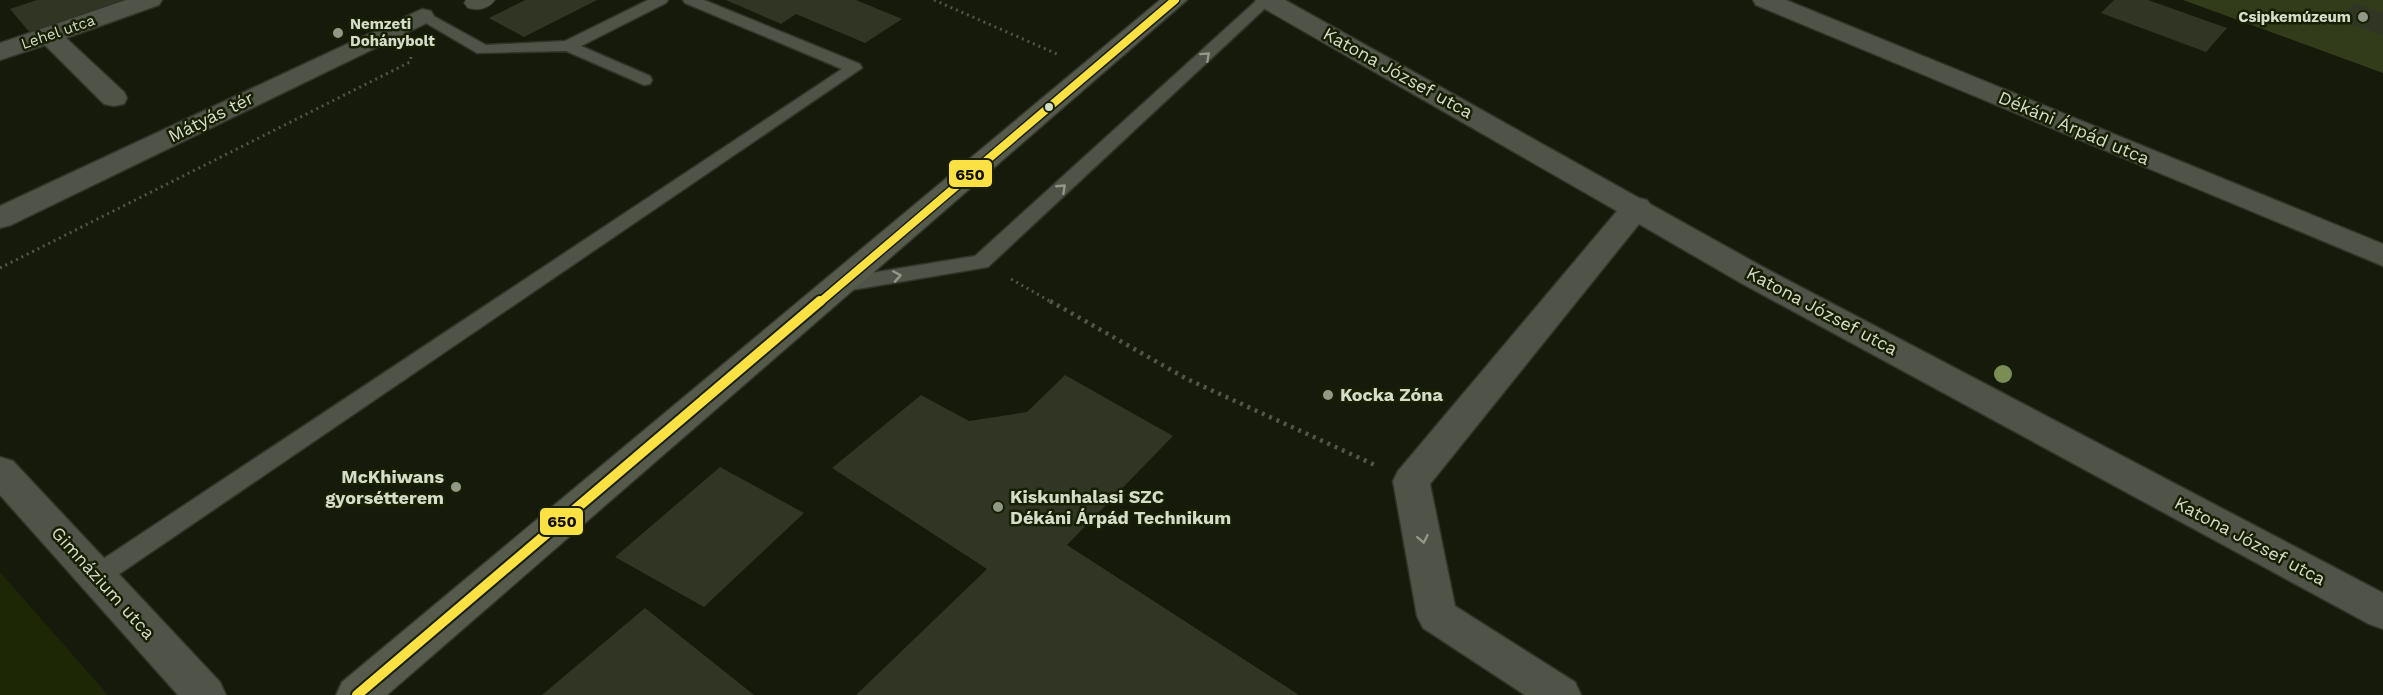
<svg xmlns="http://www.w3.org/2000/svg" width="2383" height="695" viewBox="0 0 2383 695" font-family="'Work Sans',sans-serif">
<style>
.built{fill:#1d2605}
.green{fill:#323c1b}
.building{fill:#303623}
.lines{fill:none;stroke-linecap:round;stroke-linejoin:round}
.service-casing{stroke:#303429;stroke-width:3}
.pedestrian-casing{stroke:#303429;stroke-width:2}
.minor-casing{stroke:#303429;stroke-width:3}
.secondary-casing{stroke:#303429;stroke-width:3}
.path-far1{stroke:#51564b;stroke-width:3;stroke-dasharray:2 4;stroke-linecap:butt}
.path{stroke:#51564b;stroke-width:4.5;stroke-dasharray:3 5;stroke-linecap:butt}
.service{fill:#4f5348;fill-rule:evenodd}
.pedestrian{fill:#4f5348;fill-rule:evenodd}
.minor{fill:#4f5348;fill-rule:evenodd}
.secondary{fill:#565a4d;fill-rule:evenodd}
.bus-1-far1-casing{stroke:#182004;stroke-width:11}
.bus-1-casing{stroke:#182004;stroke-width:14}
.bus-1-far1{stroke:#fbe143;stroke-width:8}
.bus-1{stroke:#fbe143;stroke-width:10}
.tree{fill:#7a8d55}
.oneway{stroke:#929889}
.poi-dot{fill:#929887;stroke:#182004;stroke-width:2}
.bus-dot{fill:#d5dcca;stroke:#182004;stroke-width:2}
.labels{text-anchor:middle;stroke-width:5;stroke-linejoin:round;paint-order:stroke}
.far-poi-label{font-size:15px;font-weight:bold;fill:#d5dcca;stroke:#182004;text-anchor:end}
.far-street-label{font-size:15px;fill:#d5dcca;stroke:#182004}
.street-label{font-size:18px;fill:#d5dcca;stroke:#182004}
.poi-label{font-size:18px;font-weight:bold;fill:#d5dcca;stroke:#182004;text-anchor:start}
.line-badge{stroke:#182004;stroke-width:2}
.pale-badge-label{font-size:16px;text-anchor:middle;font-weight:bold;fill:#111}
</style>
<rect width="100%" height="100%" fill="#151a0a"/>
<polygon class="built" points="0,572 108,695 0,695"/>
<polygon class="green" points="2183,0 2383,0 2383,73"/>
<g class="building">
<polygon points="37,0 125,0 31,34 10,9"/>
<polygon points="525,0 597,0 524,37 489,18"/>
<polygon points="726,0 856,0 902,19 865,43 796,14 781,24"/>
<polygon points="2114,0 2148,0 2227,28 2206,52 2101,13"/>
<polygon points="2354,3 2383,13 2383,35 2340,20"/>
<polygon points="1065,375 1173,436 1067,545 1299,695 856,695 987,569 832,468 921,395 969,421 1027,412"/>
<polygon points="720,467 804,513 704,607 615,557"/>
<polygon points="645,608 754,695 542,695"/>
</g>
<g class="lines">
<defs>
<g id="service">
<polygon points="648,0 668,0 666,3 581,46 650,76 652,80 650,84 644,85 566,51 477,53 414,16 422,11 428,13 486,45 565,41"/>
<polygon points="683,0 704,0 860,64 862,68 106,583 97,586 88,583 85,576 88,569 842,69 685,3"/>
<polygon points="1257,0 1274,0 988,267 840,292 833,290 830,285 833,280 840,278 975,256"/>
</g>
<path id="pedestrian" d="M 466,0 L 495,0 C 488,9 478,11 468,8 L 464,3 Z"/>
<g id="minor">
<polygon points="126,0 162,0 159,5 66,38 124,92 127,98 124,104 114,106 104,104 45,45 0,60 0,43"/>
<polygon points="1255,0 1285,0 1639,198 1647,200 1650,204 1763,267 2383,593 2383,629 2369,624 1741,283 1639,224 1430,484 1455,606 1575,682 1581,695 1525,695 1423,628 1417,616 1393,481 1398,471 1617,211 1258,5"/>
<polygon points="1753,0 1786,0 2383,244 2383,266 1756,5"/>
<polygon points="422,9 431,11 434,16 431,21 11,225 0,228 0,206"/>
<polygon points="0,457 13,461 220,682 226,695 178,695 0,495"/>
</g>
<polygon id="secondary" points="1160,0 1187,0 387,695 336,695 342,682"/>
</defs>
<use href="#service" class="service-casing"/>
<use href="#pedestrian" class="pedestrian-casing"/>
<use href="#minor" class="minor-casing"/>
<use href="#secondary" class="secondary-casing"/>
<g class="path-far1">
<polyline points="934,0 1057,54"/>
<polyline points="0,268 410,62 411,57"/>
<polyline points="1011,279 1053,303"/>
</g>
<polyline class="path" points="1050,301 1187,379 1375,465"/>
<use href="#service" class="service"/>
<use href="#pedestrian" class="pedestrian"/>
<use href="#minor" class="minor"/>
<use href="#secondary" class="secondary"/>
<defs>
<polyline id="bus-1-far1" points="819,303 1175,0"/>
<polyline id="bus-1" points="357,695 820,301"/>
</defs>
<use href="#bus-1-far1" class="bus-1-far1-casing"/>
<use href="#bus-1" class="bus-1-casing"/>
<use href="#bus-1-far1" class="bus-1-far1"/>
<use href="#bus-1" class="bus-1"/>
</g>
<circle class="tree" cx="2003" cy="374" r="9"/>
<defs><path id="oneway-chevron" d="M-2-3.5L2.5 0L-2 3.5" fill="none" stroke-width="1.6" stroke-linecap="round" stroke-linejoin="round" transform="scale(1.5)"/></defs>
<g class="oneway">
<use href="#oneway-chevron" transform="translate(1206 56) rotate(-42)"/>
<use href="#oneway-chevron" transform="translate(1062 188) rotate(-43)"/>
<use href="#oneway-chevron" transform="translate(897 276) rotate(-9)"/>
<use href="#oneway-chevron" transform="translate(1423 539) rotate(79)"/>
</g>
<g class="poi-dot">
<circle cx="2363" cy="17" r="6"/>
<circle cx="338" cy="33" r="6"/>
<circle cx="1328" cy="395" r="6"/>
<circle cx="456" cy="487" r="6"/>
<circle cx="998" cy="507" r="6"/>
</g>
<circle class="bus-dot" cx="1049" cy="107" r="5"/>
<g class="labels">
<g class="far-poi-label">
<text x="2351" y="22">Csipkemúzeum</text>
<text x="350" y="29" text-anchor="start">Nemzeti<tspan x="350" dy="17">Dohánybolt</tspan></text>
</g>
<g class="far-street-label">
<text transform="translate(58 32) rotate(-19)" y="5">Lehel utca</text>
</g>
<g class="street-label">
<text transform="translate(1398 73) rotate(29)" y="6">Katona József utca</text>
<text transform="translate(211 117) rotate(-26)" y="6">Mátyás tér</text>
<text transform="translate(2074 128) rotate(23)" y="6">Dékáni Árpád utca</text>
<text transform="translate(1822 311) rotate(28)" y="6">Katona József utca</text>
<text transform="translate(2250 541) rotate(28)" y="6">Katona József utca</text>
<text transform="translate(103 583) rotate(48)" y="6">Gimnázium utca</text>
</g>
<g class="poi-label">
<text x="1340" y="401">Kocka Zóna</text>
<text x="444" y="483" text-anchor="end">McKhiwans<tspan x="444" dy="21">gyorsétterem</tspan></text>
<text x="1010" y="503">Kiskunhalasi SZC<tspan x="1010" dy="21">Dékáni Árpád Technikum</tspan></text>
</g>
</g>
<g class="line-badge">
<rect x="948" y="159" width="45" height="29" rx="6" fill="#fbe143"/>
<rect x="539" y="507" width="45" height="29" rx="6" fill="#fbe143"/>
</g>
<g class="pale-badge-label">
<text x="970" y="180">650</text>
<text x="562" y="527">650</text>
</g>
</svg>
